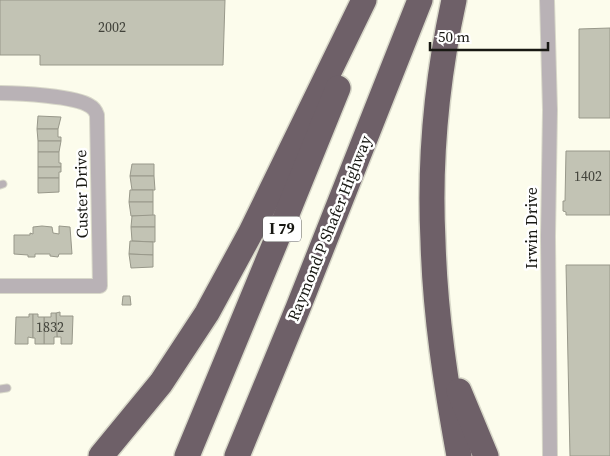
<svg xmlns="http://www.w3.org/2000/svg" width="610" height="456" viewBox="0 0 610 456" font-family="'Source Serif 4',serif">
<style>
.building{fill:#c2c3b4;stroke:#98988a}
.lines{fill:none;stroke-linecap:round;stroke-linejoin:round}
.lane-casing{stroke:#d8d8c9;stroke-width:9}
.street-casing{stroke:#d8d8c9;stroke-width:16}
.highway-casing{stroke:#d8d8c9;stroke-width:28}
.lane{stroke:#b9b2b6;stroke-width:7}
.street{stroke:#b9b2b6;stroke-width:14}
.highway{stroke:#6e6068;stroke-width:25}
.labels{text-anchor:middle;stroke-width:5;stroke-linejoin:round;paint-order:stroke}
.number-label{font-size:14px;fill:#42433b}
.shield{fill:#fff;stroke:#5d5d5a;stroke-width:1}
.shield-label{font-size:15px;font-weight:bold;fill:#181813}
.street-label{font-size:16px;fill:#181813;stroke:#fff}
</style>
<rect width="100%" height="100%" fill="#fcfcec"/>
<g class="building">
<polygon points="0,0 225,0 223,65 40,65 40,55 0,55"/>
<polygon points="610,28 610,118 579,118 579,29"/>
<polygon points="38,116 61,117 58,129 37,129"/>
<polygon points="37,129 58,129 58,137 61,137 61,141 38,141"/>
<polygon points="38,141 61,141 59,152 38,152"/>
<polygon points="566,151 610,151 610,215 566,215 566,212 563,211 563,201 565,201"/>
<polygon points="38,152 59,152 59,163 61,163 61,167 38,167"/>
<polygon points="132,164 154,164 154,176 130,176"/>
<polygon points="38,167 61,167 61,172 59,172 59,178 38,178"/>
<polygon points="130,176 154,176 155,190 132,190"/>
<polygon points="38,178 59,178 59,192 38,193"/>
<polygon points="130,190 153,190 153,202 129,202"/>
<polygon points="129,202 153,202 153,216 131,216"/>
<polygon points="153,215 155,215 155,227 131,227 132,216"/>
<polygon points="42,226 52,227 53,233 59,234 59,226 70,227 72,254 59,254 58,257 50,256 50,254 35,254 35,257 28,257 28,255 14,254 14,235 30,235 30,233 33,234 33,227"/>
<polygon points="131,227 155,227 155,242 132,241"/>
<polygon points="130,241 153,242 153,255 129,254"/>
<polygon points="129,254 153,255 153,267 131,268"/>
<polygon points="566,265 610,265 610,456 570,456"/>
<polygon points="123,296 130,296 131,305 122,305"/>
<polygon points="60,312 60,316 73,316 72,344 61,344 61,337 57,337 56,313"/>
<polygon points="51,313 56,313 57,337 54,337 54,344 44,344 44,317 51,317"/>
<polygon points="29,314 33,314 33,338 28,337 28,344 15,344 16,317 29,317"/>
<polygon points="33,314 38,314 38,317 44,317 44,344 35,344 35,338 33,338"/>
</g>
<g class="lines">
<defs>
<g id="lane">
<polyline points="0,185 3,184"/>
<polyline points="0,389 7,388"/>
</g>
<g id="street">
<polyline points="547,0 550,110 548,236 550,456"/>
<path d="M 0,93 C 19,93 76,96 90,106 C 94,108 96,112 97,115 L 100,286 L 0,286"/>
</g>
<g id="highway">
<path d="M 454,0 C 437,78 429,161 433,241 C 435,314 446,385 459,456"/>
<polyline points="459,391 486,456"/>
<polyline points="101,456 161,383 207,313 251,232 364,0"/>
<polyline points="187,456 276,241 338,88"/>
<polyline points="237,456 298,308 420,0"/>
</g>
</defs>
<use href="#lane" class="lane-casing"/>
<use href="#street" class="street-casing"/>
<use href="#highway" class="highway-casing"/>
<use href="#lane" class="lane"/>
<use href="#street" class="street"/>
<use href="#highway" class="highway"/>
</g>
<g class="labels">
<g class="number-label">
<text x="112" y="32">2002</text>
<text x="588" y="181">1402</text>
<text x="50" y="332">1832</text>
</g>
<rect class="shield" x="263" y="216.5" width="38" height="25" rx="4"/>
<g class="shield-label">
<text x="282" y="234">I 79</text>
</g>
<g class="street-label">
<text transform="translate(81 194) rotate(-91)" y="6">Custer Drive</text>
<text transform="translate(329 228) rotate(-68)" y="6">Raymond P Shafer Highway</text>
<text transform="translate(531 228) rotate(-90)" y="6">Irwin Drive</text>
</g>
</g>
<path d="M430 42v8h118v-8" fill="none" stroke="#181813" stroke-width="2.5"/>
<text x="438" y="42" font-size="15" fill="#181813" stroke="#ffffff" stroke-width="4" paint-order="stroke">50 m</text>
</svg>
